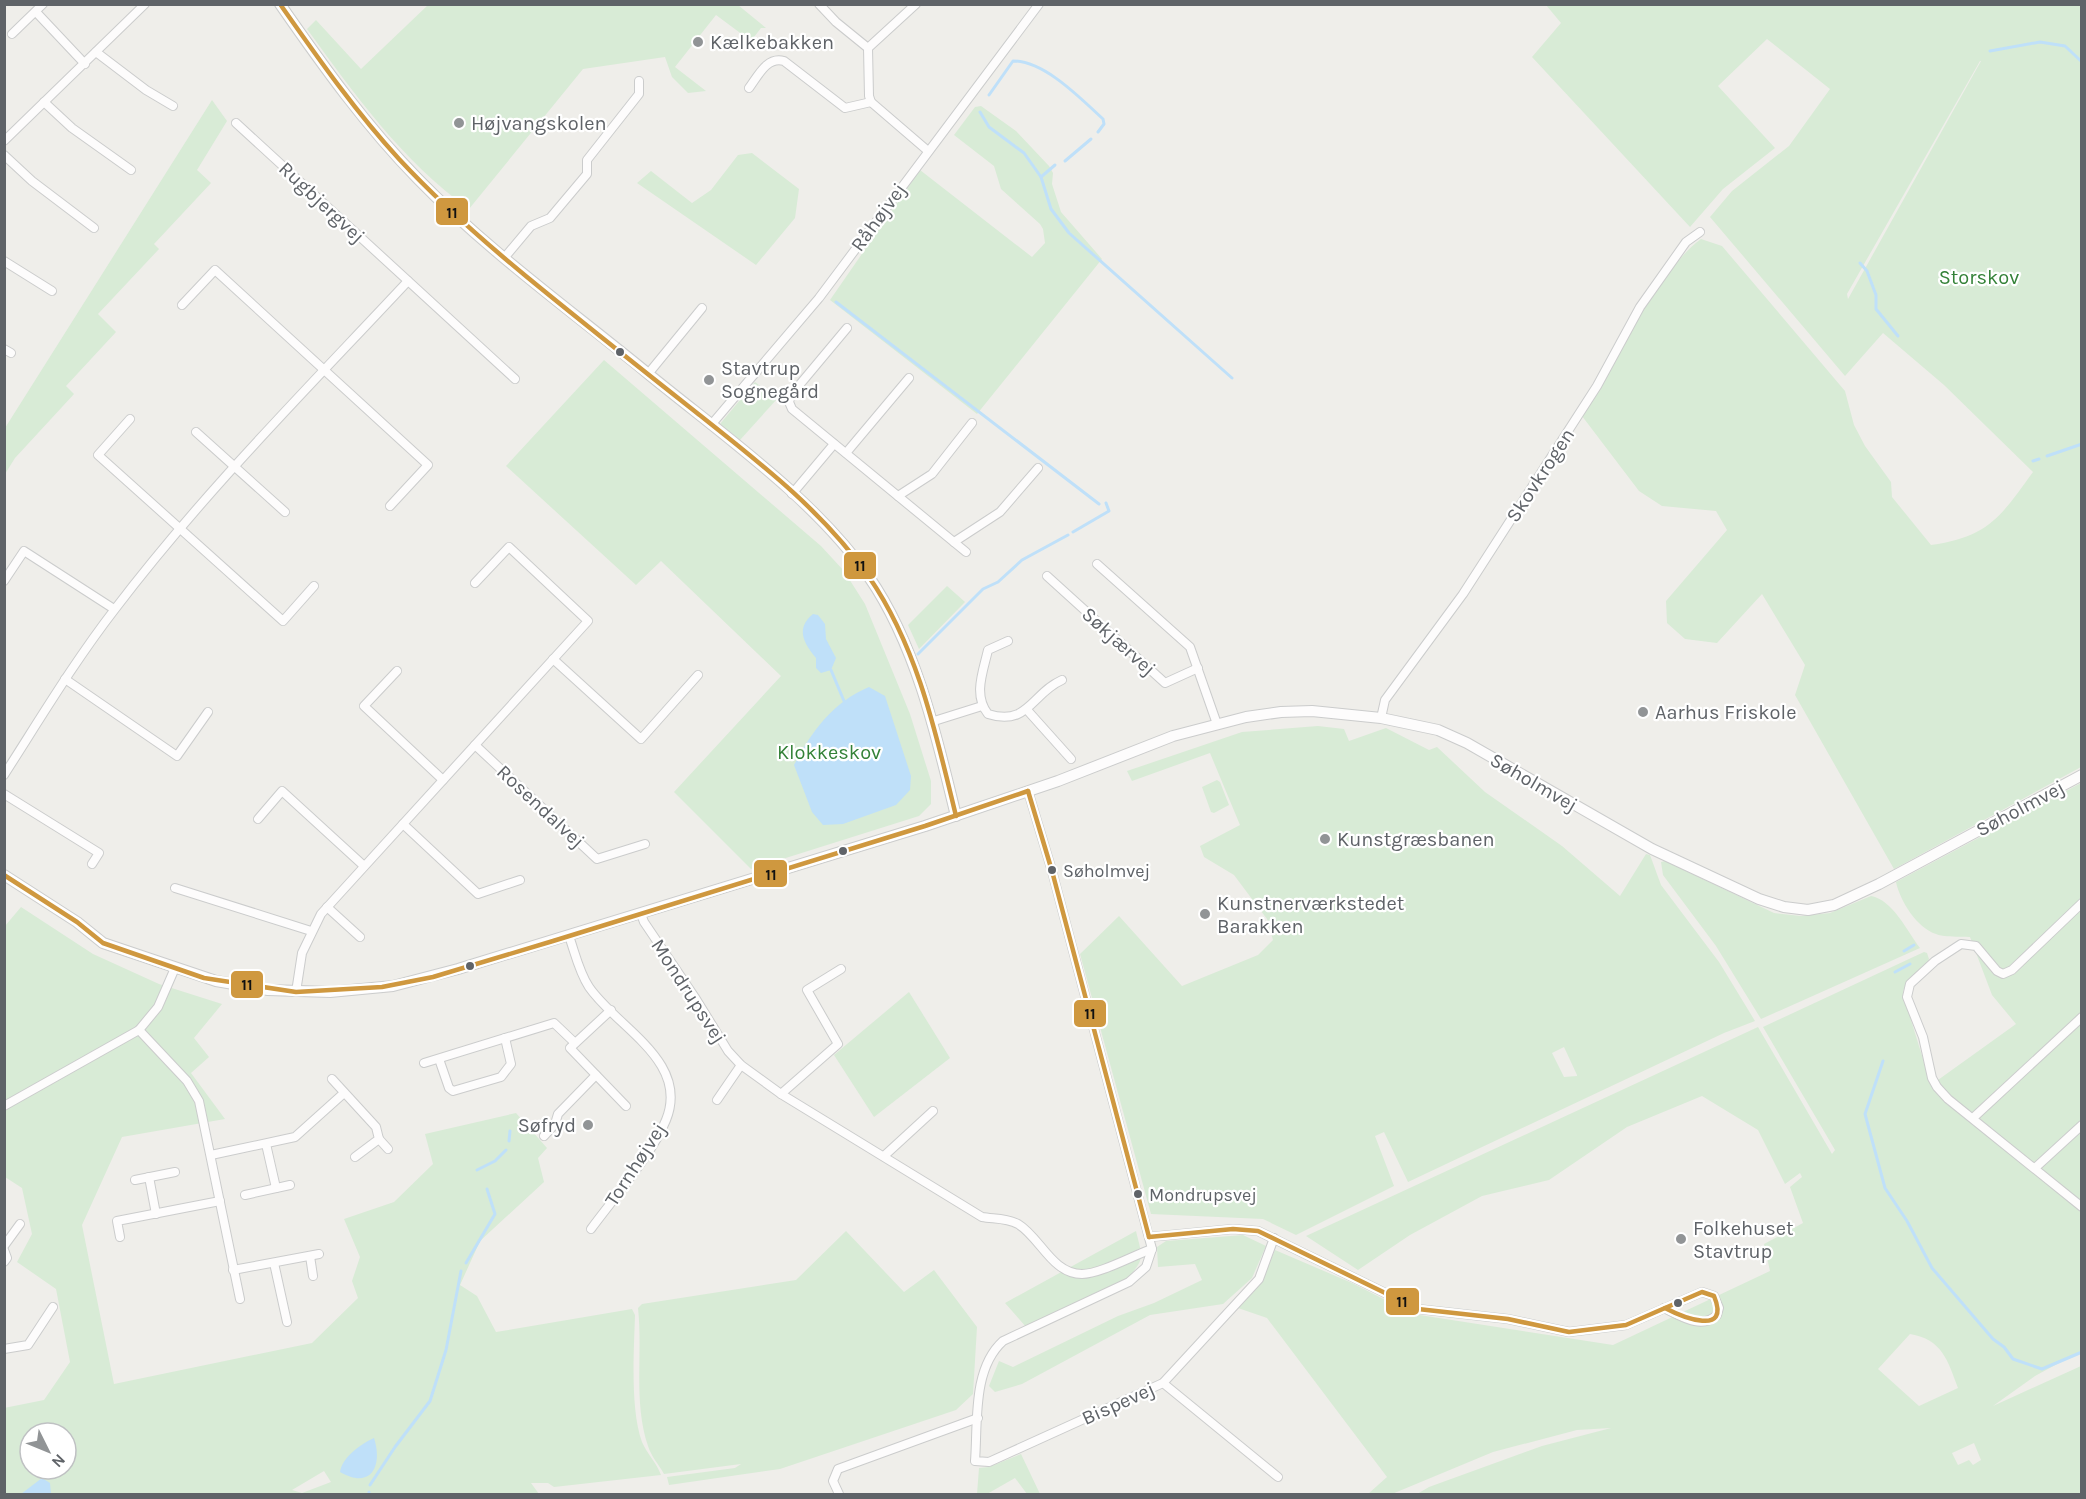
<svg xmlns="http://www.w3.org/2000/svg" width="2086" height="1499" viewBox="0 0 2086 1499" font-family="Karla,sans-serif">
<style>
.green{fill:#d8ebd6;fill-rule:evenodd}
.water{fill:#bfe0f9}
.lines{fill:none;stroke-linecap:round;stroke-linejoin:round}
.stream{stroke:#bfe0f9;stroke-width:3}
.minor-casing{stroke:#cbcccc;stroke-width:10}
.tertiary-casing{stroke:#cbcccc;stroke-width:12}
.minor{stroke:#fdfcfc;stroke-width:8}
.tertiary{stroke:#fdfcfc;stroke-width:10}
.bus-1-casing{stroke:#fff;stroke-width:9}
.bus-1{stroke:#cf983f;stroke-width:4.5}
.poi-dot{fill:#919496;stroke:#fff;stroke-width:2}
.bus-dot{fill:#5f6368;stroke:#fff;stroke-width:2}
.labels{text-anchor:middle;stroke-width:4.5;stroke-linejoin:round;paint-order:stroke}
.bus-label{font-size:18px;fill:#5f6368;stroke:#fff;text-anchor:start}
.poi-label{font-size:20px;fill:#5f6368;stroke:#fff;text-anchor:start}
.street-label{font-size:20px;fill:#5f6368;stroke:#fff}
.park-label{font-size:20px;fill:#348238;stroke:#fff}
.line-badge{stroke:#fff;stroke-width:2}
.pale-badge-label{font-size:16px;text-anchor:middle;font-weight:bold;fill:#111}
</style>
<rect width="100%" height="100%" fill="#efeeea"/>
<g class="green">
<path d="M 428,5 L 738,5 L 766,28 L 761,28 L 751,41 L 716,15 L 675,67 L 706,91 L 688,93 L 672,77 L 665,57 L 583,69 L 469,209 C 402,161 355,95 307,29 L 316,20 L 361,69 Z"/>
<path d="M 1546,5 L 2081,5 L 2081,767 L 1894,869 L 1795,695 L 1805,665 L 1762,594 L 1717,643 L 1685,639 L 1667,623 L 1666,601 L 1727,530 L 1716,511 L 1662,506 L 1639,491 L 1582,416 C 1609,370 1660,268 1701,239 L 1722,246 L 1845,391 L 1854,425 L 1865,446 L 1891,482 L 1892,497 L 1931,545 C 1989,537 2001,516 2033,472 L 1944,385 L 1883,333 L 1845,376 L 1710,217 L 1732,191 L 1789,146 L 1830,89 L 1767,39 L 1718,86 L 1775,148 L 1723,189 L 1690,227 L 1532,57 L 1561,23 ZM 1980,61 L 1981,61 L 1848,299 L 1847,294 Z"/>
<polygon points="212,100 227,121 197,170 211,183 154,244 159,249 98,314 116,332 66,386 74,394 15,458 5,474 5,428"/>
<polygon points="981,106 1016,131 1049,166 1053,173 1052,184 1061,212 1102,259 977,414 830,300 920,170 1032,257 1045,243 1043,229 1040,224 1001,189 994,166 954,135 975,107"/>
<polygon points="752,153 799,189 795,218 756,265 637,183 651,171 692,203 711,190 738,155"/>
<polygon points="604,360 821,546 844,571 865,604 910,714 931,781 931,804 919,816 751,869 674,792 781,676 661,561 636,585 506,466"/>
<polygon points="755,382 777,399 740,440 720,424"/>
<polygon points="947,586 965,602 919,649 908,625"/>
<path d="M 1318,726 L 1344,729 L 1349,741 L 1386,728 L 1429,750 L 1437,747 L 1485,792 L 1562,846 L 1620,896 L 1646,854 L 1650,855 L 1661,885 L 1719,962 L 1755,1021 L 1724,1033 L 1408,1182 L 1384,1132 L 1375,1136 L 1394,1186 L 1296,1235 L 1263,1219 L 1151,1214 L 1080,954 L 1119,916 L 1182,986 L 1258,955 L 1273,940 L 1267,919 L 1234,875 L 1204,857 L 1200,846 L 1240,825 L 1210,753 L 1132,781 L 1127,771 L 1242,732 ZM 1564,1047 L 1577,1075 L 1577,1076 L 1564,1077 L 1552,1053 Z"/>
<polygon points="1217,780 1220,782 1229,805 1214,813 1211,812 1202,787"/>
<path d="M 2081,783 L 2081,1351 L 2035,1376 L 1993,1406 L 2081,1366 L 2081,1494 L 1417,1494 L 1429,1487 L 1542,1446 L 1611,1428 L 1577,1430 L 1493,1452 L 1392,1494 L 1368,1494 L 1387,1477 L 1267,1318 L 1238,1308 L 1263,1279 L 1275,1250 L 1352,1283 L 1413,1314 L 1613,1345 L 1770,1271 L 1764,1244 L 1803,1223 L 1790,1187 L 1802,1177 L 1800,1173 L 1785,1184 L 1758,1130 L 1702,1096 L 1627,1127 L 1549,1180 L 1482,1196 L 1410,1235 L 1358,1270 L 1306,1236 L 1758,1027 L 1832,1154 L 1835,1150 L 1763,1027 L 1924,952 L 1927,953 L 1929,959 C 1922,974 1905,975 1903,994 L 1931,1085 L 2016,1024 L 1992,995 L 1970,937 C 1960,936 1946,938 1936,934 C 1917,928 1900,901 1896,882 ZM 1910,1334 C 1942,1339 1948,1361 1958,1388 L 1919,1406 L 1878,1369 ZM 1974,1443 L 1981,1460 L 1973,1465 L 1969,1460 L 1958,1465 L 1952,1453 Z"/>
<path d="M 1665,861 L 1774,913 L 1801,916 L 1830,913 L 1871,896 C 1893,900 1907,931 1920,948 L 1761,1019 L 1716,946 L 1663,875 L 1661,862 Z"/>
<path d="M 21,907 L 93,954 L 159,984 L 222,1004 L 194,1038 L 209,1057 L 191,1073 L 225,1119 L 122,1137 L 82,1225 L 114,1384 L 312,1343 L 358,1298 L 352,1281 L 360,1257 L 344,1219 L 394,1202 L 433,1164 L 425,1134 L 516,1113 L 547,1148 L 538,1158 L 544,1182 L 480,1241 L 460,1285 L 477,1296 L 496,1332 L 632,1309 L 635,1315 C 634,1351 630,1409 642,1442 C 647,1454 657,1463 661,1475 L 554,1487 L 548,1483 L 531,1483 L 539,1494 L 5,1494 L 4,1408 L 44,1400 L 70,1362 L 56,1289 L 17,1262 L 32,1234 L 22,1188 L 5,1177 L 5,926 ZM 30,1433 L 66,1433 L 66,1469 L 30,1469 ZM 324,1471 L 331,1482 L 302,1493 L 292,1490 Z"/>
<polygon points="909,992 950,1058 874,1117 834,1055"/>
<path d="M 846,1231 L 904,1292 L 934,1270 L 977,1327 L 973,1394 L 956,1410 L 780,1469 L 669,1485 L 667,1477 L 735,1468 L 741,1464 L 664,1474 C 659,1465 651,1456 648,1446 C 633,1401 643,1354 638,1308 L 642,1304 L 796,1280 Z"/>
<path d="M 1136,1231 C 1142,1256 1146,1260 1126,1279 L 1026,1327 L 1005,1303 Z"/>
<polygon points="1243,1235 1266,1246 1252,1278 1223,1304 1150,1315 1022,1384 995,1392 989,1386 999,1361 1013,1367 1118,1316 1154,1303 1202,1280 1195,1264 1158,1267 1157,1247 1166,1241"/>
<polygon points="1021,1454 1040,1494 1027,1494 1015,1478 987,1494 977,1494 979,1468 989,1467"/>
</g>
<g class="water">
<path d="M 813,614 L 818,615 L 825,624 L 826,639 L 836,658 L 831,670 L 821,673 L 816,668 L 816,658 C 804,643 795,629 813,614 Z"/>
<path d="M 869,687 L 885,696 L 911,776 L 910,790 L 896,805 L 843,824 L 823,825 L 812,812 L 794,765 C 811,732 833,702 869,687 Z"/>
<path d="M 374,1438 C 383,1466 371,1490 340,1472 C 342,1457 361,1444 374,1438 Z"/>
<polygon points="42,1478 50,1483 51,1494 21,1494"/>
</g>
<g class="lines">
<g class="stream">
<polyline points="1990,51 2040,42 2065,46 2082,62"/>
<path d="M 989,95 L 1013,61 C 1045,61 1081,99 1103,119 L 1104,124 L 1098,132"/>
<polyline points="980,112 989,127 1024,153 1041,177 1051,209 1069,233 1232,378"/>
<polyline points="1065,161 1091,139"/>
<polyline points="1041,177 1055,165"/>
<polyline points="1860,263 1867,271 1876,295 1876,309 1898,336"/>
<polyline points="836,302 1099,504"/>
<polyline points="2047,456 2082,444"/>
<polyline points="2033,461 2039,459"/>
<polyline points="1073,532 1109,511 1106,503"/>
<polyline points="918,654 983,589 998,582 1022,560 1068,535"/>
<polyline points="831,670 844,701"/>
<polyline points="1904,951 1914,945"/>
<polyline points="1895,972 1910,964"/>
<polyline points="1883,1061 1865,1114 1885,1188 1907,1221 1932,1268 1993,1339 2004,1347 2013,1359 2042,1369 2082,1352"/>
<polyline points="509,1141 510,1131"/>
<polyline points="477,1170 495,1161 506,1150"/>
<polyline points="466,1263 495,1214 487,1189"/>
<polyline points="370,1485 395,1447 430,1401 446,1350 461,1271"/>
<polyline points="369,1494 369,1492"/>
</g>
<defs>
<g id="minor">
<polyline points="819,4 836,22 868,48"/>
<polyline points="916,4 868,48 869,96 871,102 928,151"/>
<polyline points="36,12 85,64"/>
<polyline points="12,34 43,4"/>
<polyline points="96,52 146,90 173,106"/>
<path d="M 749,88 C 758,76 767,56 784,61 L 845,108 L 871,102"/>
<polyline points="44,102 72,128 131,170"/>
<polyline points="236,123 515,379"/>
<polyline points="4,141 145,4"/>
<polyline points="4,155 32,181 94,228"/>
<polyline points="505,257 531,226 550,218 587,174 587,160 639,94 639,81"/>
<polyline points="4,261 52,291"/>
<polyline points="182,305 215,270 428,465 390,506"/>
<polyline points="847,328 791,395 789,402 792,409 966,552"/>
<polyline points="4,349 11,353"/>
<polyline points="648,374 702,308"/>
<polyline points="130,419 98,455 283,621 314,586"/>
<polyline points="711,425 819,298 1039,4"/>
<polyline points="196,432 285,512"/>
<polyline points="846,453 909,378"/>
<polyline points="792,494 834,444"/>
<polyline points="898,496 932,474 972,423"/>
<polyline points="954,542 1000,512 1038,468"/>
<polyline points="1097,564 1190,647 1217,724"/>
<polyline points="1047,576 1165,683 1198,668"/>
<polyline points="4,581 24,551 114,609"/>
<path d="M 1008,641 L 988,650 C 983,672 973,695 988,714 C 1028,727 1032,693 1062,680"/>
<polyline points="553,659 641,739 698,675"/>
<polyline points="397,671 364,706 443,780"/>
<polyline points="65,679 177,756 208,712"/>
<polyline points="1028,711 1071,759"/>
<polyline points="1381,718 1385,700 1463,594 1597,386 1640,307 1686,242 1700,232"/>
<polyline points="931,722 982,706"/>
<polyline points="475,745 597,859 645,844"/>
<path d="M 4,775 C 40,719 74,662 115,609 C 204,492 308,388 408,281"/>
<path d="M 1028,791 L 1052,871 L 1152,1249 L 1146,1267 L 1129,1282 L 1003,1341 C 972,1369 978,1423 975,1461 L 989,1462 L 1163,1383 L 1259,1279 L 1274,1238"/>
<polyline points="4,794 99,853 92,864"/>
<polyline points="258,819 282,791 364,866"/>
<polyline points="403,824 478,894 520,880"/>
<polyline points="175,888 311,931"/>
<polyline points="2082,903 2012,970 2003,974 1997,971 1976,946 1961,944 1935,961 1910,984 1907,997 1923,1037 1932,1078 1937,1087 1948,1099 2082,1207"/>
<polyline points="327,907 360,937"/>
<path d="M 641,914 L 644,922 L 696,999 L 728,1051 L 741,1065 L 781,1094 L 982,1217 C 994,1219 1007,1218 1018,1224 C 1040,1237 1052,1274 1082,1274 C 1100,1274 1134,1255 1152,1249"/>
<path d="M 569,936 C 575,953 579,972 589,987 C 617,1028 690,1061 666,1120 C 653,1153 613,1199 591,1229"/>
<polyline points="296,992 302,953 321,914 588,621 509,547 475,583"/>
<polyline points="611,1010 570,1048 626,1106"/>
<polyline points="139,1030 187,1081 199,1101 240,1299"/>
<polyline points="439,1059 449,1088 453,1091 501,1077 511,1064 505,1038"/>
<polyline points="424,1063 554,1023 575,1043"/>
<polyline points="332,1079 376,1127 379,1139 355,1157"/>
<polyline points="781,1094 838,1044 807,990 841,969"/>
<polyline points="717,1100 741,1065"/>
<polyline points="4,1106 139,1030 158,1007 175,968"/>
<polyline points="1973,1118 2082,1017"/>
<polyline points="544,1136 555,1124 558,1114 596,1075"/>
<polyline points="379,1139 388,1149"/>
<polyline points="266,1144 276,1188"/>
<polyline points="211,1155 295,1137 344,1093"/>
<polyline points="884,1156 933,1111"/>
<polyline points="2035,1168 2082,1125"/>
<polyline points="149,1177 156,1214"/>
<polyline points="135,1180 175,1172"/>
<polyline points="245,1195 290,1185"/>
<polyline points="120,1237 117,1221 220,1201"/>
<path d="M 1149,1237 L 1233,1229 L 1258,1231 L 1418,1309 L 1508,1319 L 1569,1332 L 1626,1325 L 1702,1292 L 1714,1296 L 1719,1308 L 1717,1315 C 1701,1330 1681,1316 1664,1308"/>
<polyline points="4,1246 20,1224"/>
<polyline points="4,1250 7,1258 4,1262"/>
<polyline points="310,1256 313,1276"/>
<polyline points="274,1263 287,1322"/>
<polyline points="233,1270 319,1254"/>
<polyline points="4,1349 28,1345 53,1307"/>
<polyline points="1163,1383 1278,1477"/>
<polyline points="839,1494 833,1481 838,1469 978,1418"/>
</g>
<g id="tertiary">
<path d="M 280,4 C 323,66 366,126 418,179 C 487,250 569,309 646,372 C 720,433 814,498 869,577 C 916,645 937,737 956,816"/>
<polyline points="4,875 77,922 103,943 216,981 268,990 330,992 393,986 458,969 925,826 1058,781 1173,736 1246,717 1281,712 1312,711 1381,718 1438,730 1467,743 1652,849 1759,899 1784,907 1808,910 1834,905 1879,884 2082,775"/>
</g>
</defs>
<use href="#minor" class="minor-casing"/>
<use href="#tertiary" class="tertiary-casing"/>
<use href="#minor" class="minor"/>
<use href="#tertiary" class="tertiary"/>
<defs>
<g id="bus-1">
<path d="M 280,4 C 318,58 355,111 399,159 C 439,202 482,240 527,277 C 583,323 640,368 697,413 C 759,462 824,512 869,577 C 918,648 936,734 956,816"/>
<polyline points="1028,791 1052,871 1149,1237"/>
<polyline points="4,875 77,922 103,943 204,978 296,992 382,987 433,977 553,941 925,826 1028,791"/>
<polyline points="1149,1237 1233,1229 1258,1231 1418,1309 1508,1319 1569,1332 1626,1325 1665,1308"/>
<path d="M 1702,1292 L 1714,1296 C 1731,1337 1682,1317 1665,1308 Z"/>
</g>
</defs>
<use href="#bus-1" class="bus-1-casing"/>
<use href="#bus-1" class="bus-1"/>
</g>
<g class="poi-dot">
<circle cx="698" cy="42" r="6"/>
<circle cx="459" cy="123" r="6"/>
<circle cx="709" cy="380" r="6"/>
<circle cx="1643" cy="712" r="6"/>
<circle cx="1325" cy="839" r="6"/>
<circle cx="1205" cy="914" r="6"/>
<circle cx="588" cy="1125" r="6"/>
<circle cx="1681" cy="1239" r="6"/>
</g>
<g class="bus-dot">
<circle cx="620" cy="352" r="5"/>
<circle cx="843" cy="851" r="5"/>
<circle cx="1052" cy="870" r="5"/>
<circle cx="470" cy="966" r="5"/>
<circle cx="1138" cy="1194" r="5"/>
<circle cx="1678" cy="1303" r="5"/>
</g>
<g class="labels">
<g class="bus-label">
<text x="1063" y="877">Søholmvej</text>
<text x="1149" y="1201">Mondrupsvej</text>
</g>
<g class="poi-label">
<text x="710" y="49">Kælkebakken</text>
<text x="471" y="130">Højvangskolen</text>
<text x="721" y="375">Stavtrup<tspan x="721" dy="23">Sognegård</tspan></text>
<text x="1655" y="719">Aarhus Friskole</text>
<text x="1337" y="846">Kunstgræsbanen</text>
<text x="1217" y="910">Kunstnerværkstedet<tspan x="1217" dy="23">Barakken</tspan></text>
<text x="576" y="1132" text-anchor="end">Søfryd</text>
<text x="1693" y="1235">Folkehuset<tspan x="1693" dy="23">Stavtrup</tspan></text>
</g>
<g class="street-label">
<text transform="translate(322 202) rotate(43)" y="7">Rugbjergvej</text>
<text transform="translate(878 217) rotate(-54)" y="7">Råhøjvej</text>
<text transform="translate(1540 475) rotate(-57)" y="7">Skovkrogen</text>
<text transform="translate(1119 641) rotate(42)" y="7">Søkjærvej</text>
<text transform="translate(1534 782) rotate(30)" y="7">Søholmvej</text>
<text transform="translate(541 806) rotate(43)" y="7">Rosendalvej</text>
<text transform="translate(2020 808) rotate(-28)" y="7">Søholmvej</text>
<text transform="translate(689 991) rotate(57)" y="7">Mondrupsvej</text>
<text transform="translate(635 1164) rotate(-57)" y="7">Tornhøjvej</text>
<text transform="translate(1118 1403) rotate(-24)" y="7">Bispevej</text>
</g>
<g class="park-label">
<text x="1979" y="284">Storskov</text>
<text x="829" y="759">Klokkeskov</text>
</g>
</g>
<g class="line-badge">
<rect x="435" y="197" width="34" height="29" rx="6" fill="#cf983f"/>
<rect x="843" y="551" width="34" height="29" rx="6" fill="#cf983f"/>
<rect x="753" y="859" width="35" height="29" rx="6" fill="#cf983f"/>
<rect x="230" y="970" width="34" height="29" rx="6" fill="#cf983f"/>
<rect x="1073" y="999" width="34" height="29" rx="6" fill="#cf983f"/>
<rect x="1385" y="1287" width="35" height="29" rx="6" fill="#cf983f"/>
</g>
<g class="pale-badge-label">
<text x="452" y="218">11</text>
<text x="860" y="571">11</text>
<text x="771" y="880">11</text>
<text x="247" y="990">11</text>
<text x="1090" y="1019">11</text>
<text x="1402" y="1307">11</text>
</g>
<rect width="2086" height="1499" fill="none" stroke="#5f6368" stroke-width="12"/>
<g transform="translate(48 1451) rotate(133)"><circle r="28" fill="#ffffff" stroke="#bfc1c3" stroke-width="1.5"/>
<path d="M0-4.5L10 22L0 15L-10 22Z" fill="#919496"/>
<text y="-9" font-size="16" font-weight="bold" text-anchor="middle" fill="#5f6368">N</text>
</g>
</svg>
